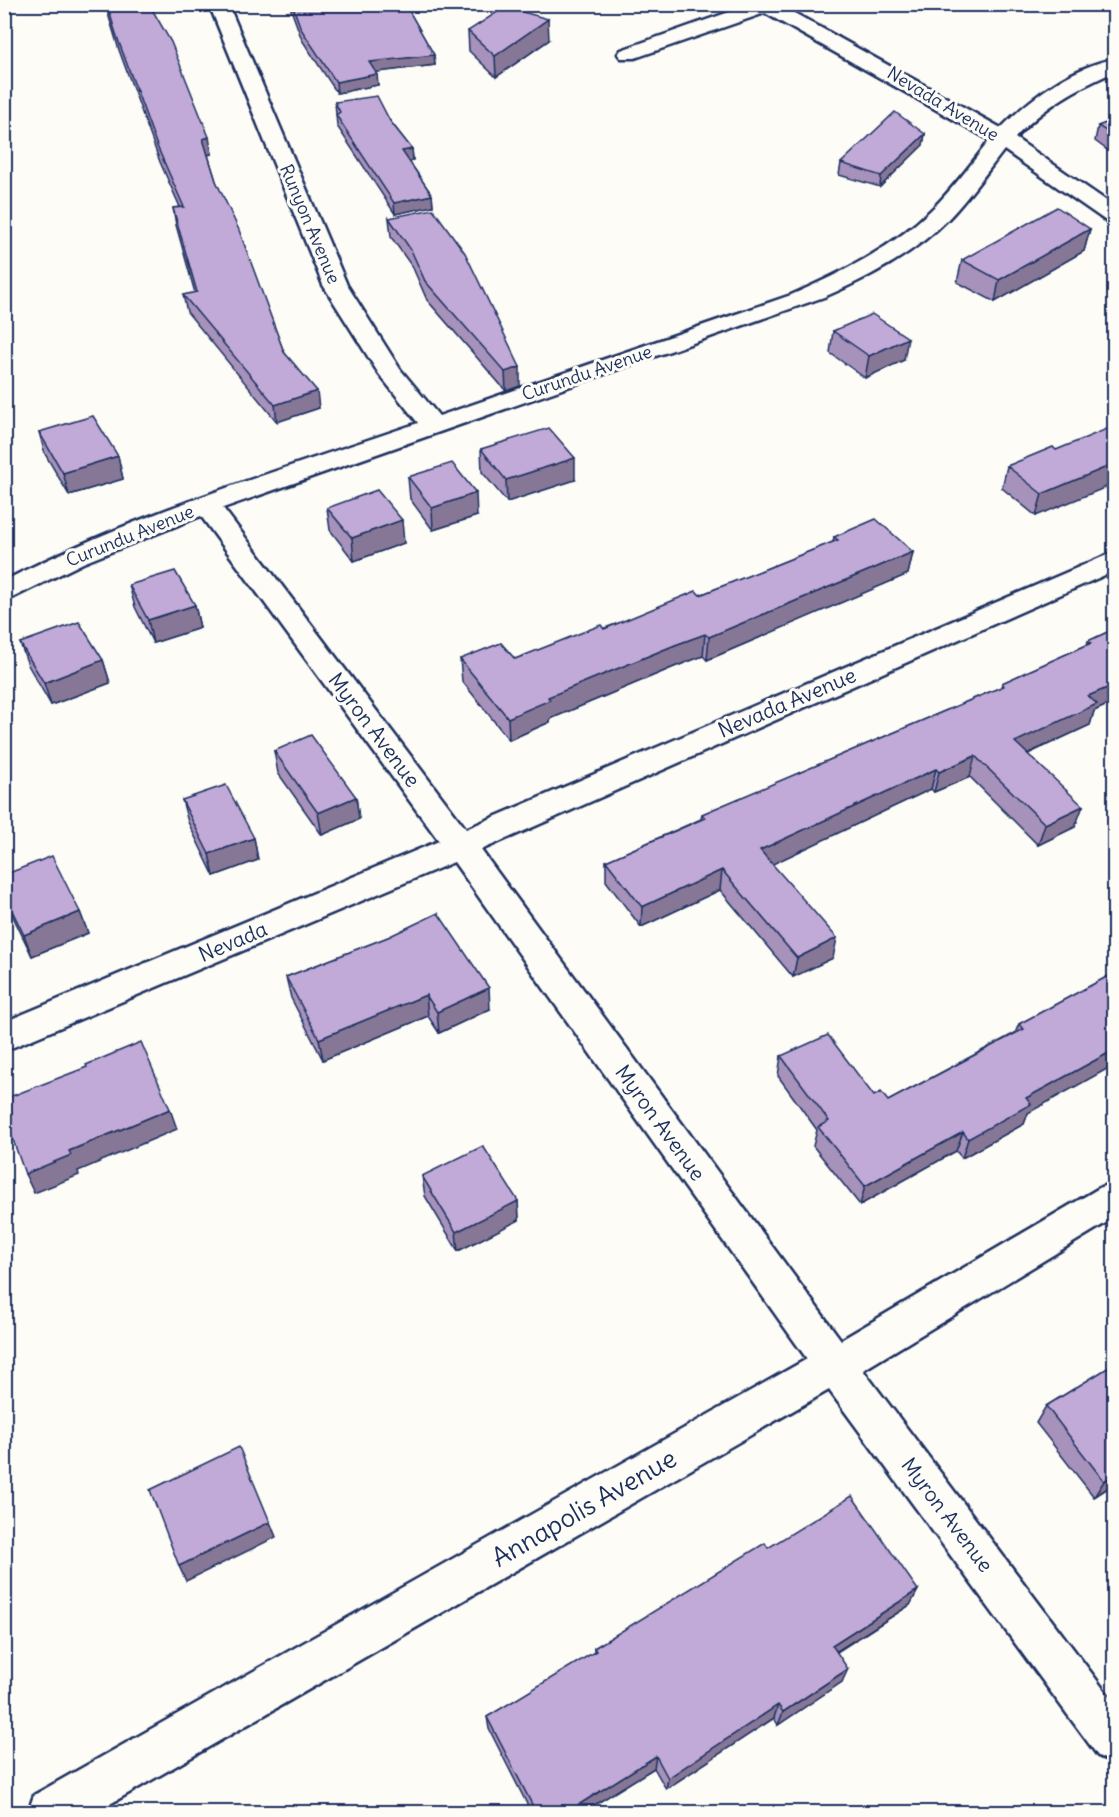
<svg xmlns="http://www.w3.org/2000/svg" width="1119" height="1817" viewBox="0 0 1119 1817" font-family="Delius,sans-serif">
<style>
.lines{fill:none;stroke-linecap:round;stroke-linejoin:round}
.minor-casing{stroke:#1b2f5e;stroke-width:5}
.minor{fill:#fdfcf7;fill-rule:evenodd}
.wall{fill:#a692ba;stroke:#1b2f5e;stroke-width:1.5}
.shaded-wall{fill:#877797;stroke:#1b2f5e;stroke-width:1.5}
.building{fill:#c1aad8;stroke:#1b2f5e;stroke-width:1.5}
.labels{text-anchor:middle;stroke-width:6;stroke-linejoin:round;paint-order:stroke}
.far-street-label{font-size:18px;fill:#1b2f5e;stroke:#fdfcf7}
.street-label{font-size:21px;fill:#1b2f5e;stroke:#fdfcf7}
.near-street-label{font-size:26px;fill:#1b2f5e;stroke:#fdfcf7}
</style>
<rect width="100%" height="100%" fill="#fdfcf7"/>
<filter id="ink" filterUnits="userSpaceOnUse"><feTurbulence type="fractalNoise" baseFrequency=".0167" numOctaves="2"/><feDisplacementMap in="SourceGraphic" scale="12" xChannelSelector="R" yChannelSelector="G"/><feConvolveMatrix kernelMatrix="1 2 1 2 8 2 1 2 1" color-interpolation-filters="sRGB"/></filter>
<g filter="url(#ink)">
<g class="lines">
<defs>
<path id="minor" d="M 209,4 L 228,4 L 347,285 L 400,369 L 439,416 L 791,295 C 841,273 891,249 931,210 C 953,189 971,164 990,140 L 765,13 L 635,58 L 621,58 L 618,54 L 621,50 L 752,4 L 778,4 L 1001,128 C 1030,98 1072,67 1114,59 L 1114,72 C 1077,88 1043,107 1015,138 L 1114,206 L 1114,223 L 1106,221 L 1004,150 C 986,173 969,197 949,218 C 914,254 869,277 824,297 L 223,508 L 466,829 L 1114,552 L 1114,571 L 481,850 L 841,1340 L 1101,1187 L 1114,1183 L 1114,1218 L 863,1370 L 1114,1703 L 1114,1763 L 1098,1756 L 829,1390 L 96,1812 L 28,1812 L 34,1795 L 807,1359 L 454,862 L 4,1051 L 4,1022 L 439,841 L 201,516 L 83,563 L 4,602 L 4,581 C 136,513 278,471 418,423 L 379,374 L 323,285 Z"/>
</defs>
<use href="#minor" class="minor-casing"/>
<use href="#minor" class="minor"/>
</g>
<g class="wall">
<polygon points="105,4 149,4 212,154 208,155 216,181 284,352 319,408 277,422 187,312 183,295 195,293 176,225 173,208 180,207 160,162 119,50"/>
<polygon points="289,4 405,4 434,55 435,65 376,72 378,85 337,93 302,40"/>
<polygon points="468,31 549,40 496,77 469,51"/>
<polygon points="335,102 390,121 412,149 413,160 409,161 432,195 433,206 395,214 337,126"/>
<polygon points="1114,120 1114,155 1095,141 1098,126"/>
<polygon points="925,134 923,145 880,187 839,175 841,163"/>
<polygon points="389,218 520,386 506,391 427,300 413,268 391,237"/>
<polygon points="1090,229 1084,251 995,302 957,282 962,260"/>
<polygon points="833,331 904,360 865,378 830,353"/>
<polygon points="39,432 118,456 123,479 69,495 45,454"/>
<polygon points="481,449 575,480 507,502 482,472"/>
<polygon points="1056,450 1036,516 1002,488 1007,466"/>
<polygon points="408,477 477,516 433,530 410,499"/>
<polygon points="327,508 404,543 354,561 330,530"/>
<polygon points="834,537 913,552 908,574 707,660 703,656 674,667 550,719 550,722 509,740 462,681 460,659 515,659 700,595 833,542"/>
<polygon points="129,585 195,605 200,628 153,643 135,607"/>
<polygon points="1114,629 1114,702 1094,711 1090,725 1028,754 1075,827 1038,845 970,777 934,792 931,789 772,864 833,958 793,977 720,890 641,927 606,881 606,861 701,819 702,814 1001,687 1002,683 1087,645 1088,641"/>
<polygon points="20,643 103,660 110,683 51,705 28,665"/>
<polygon points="274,751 356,797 359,819 322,835 278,773"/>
<polygon points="182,800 254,838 258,860 214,876 188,822"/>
<polygon points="4,875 80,912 88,933 32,956 4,898"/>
<polygon points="388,937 490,1009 439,1033 428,1016 323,1060 291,998 286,977"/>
<polygon points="1114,973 1028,1113 1024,1124 962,1158 956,1151 860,1205 813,1146 817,1130 778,1076 781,1056 874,1096 888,1101 1015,1033 1019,1024"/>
<polygon points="422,1176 518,1201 519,1220 458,1251 425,1196"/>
<polygon points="1114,1364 1114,1484 1094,1497 1036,1423 1046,1406"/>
<polygon points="768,1548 918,1590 910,1605 837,1652 842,1682 778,1725 774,1718 666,1789 654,1768 583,1812 531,1812 489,1729 487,1717 594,1653 594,1648"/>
</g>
<g class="shaded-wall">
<polygon points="548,19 549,40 496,77 495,56"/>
<polygon points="434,55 435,65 370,73 369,62"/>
<polygon points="377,74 378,85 337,93 336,82"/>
<polygon points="925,134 923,145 880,187 881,176"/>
<polygon points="209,137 212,154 206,155 203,139"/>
<polygon points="412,149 413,160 403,162 402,151"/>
<polygon points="432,195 433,206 395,214 394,203"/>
<polygon points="1090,229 1084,251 995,302 999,280"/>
<polygon points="908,338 904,360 865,378 869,356"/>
<polygon points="520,367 520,386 506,391 505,372"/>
<polygon points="317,391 319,408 277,422 275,405"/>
<polygon points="118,456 123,479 69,495 63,473"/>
<polygon points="575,458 575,480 507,502 506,480"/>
<polygon points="1114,464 1114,484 1036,516 1042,494"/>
<polygon points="476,493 477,516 433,530 432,508"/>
<polygon points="402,520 404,543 354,561 352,538"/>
<polygon points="913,552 908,574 707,660 709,637"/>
<polygon points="195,605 200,628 153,643 148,620"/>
<polygon points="705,634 703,656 674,667 550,719 550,722 509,740 508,718 548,697 675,645"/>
<polygon points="103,660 110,683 51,705 44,683"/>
<polygon points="1114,685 1114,702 1094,711 1090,725 1009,762 1015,742 1088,696"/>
<polygon points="975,756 970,777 934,792 939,772"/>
<polygon points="936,769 931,789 758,871 760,850"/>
<polygon points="356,797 359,819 322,835 318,813"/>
<polygon points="1083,806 1075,827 1038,845 1045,824"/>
<polygon points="254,838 258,860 214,876 209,854"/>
<polygon points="722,870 720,890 641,927 642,907"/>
<polygon points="80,912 88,933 32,956 24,935"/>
<polygon points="837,938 833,958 793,977 797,958"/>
<polygon points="489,988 490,1009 439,1033 437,1012"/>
<polygon points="426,995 428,1016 323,1060 319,1039"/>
<polygon points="1114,1050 1114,1065 1028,1113 1024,1124 962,1158 968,1139 1026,1098"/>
<polygon points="170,1109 177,1129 78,1171 79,1175 34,1193 25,1174 69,1151"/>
<polygon points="963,1132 956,1151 860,1205 865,1186"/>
<polygon points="518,1201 519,1220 458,1251 456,1232"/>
<polygon points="1114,1475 1114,1484 1094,1497 1104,1481"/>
<polygon points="270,1522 276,1537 186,1581 179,1566"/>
<polygon points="918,1590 910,1605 826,1658 832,1645"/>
<polygon points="848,1669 842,1682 778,1725 783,1712"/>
<polygon points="778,1705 774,1718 666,1789 668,1778"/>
<polygon points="656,1756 654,1768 583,1812 567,1812"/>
</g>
<g class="building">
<polygon points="107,4 149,4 171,42 209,137 203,139 216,181 239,230 284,352 317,391 275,405 183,295 197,292 173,208 184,207 157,146 116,34"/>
<polygon points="292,4 405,4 434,55 369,62 377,74 336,82 301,29"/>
<polygon points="505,7 548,19 495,56 468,31"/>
<polygon points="377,96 390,121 412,149 402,151 432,195 394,203 336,115 340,112 335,102"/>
<polygon points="895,112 925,134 881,176 841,163"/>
<polygon points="1114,120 1114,136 1098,126"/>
<polygon points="1057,207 1090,229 999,280 962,260"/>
<polygon points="433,209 465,253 520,367 505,372 425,281 411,250 389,218"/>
<polygon points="872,314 908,338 869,356 833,331"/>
<polygon points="93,416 118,456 63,473 39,432"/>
<polygon points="1114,426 1114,464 1042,494 1007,466 1053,447 1056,450"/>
<polygon points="549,428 575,458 506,480 481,449"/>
<polygon points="452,463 476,493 432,508 408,477"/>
<polygon points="377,490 402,520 352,538 327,508"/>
<polygon points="876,519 913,552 709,637 705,634 675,645 548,697 550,700 508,718 460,659 501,643 515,659 601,625 604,629 696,591 700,595 838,540 834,537"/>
<polygon points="175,571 195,605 148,620 129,585"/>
<polygon points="79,622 103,660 44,683 20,643"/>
<polygon points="1114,629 1114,685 1088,696 1097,704 1015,742 1083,806 1045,824 975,756 939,772 936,769 760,850 837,938 797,958 722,870 642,907 606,861 705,818 702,814 1004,686 1002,683 1091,643 1088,641"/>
<polygon points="311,735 356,797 318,813 274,751"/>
<polygon points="226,785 254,838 209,854 182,800"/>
<polygon points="52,856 80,912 24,935 4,894 4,875"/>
<polygon points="438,913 489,988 437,1012 426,995 319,1039 286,977 388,937"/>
<polygon points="1114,973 1114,1050 1026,1098 1031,1104 968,1139 963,1132 865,1186 818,1127 829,1121 781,1056 828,1035 874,1096 881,1092 888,1101 1024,1029 1019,1024"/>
<polygon points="141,1042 170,1109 69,1151 71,1155 25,1174 4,1114 4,1099 87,1067 86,1065"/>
<polygon points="483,1146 518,1201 456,1232 422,1176"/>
<polygon points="1114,1364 1114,1475 1104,1481 1046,1406"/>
<polygon points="239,1447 270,1522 179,1566 150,1490"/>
<polygon points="852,1496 918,1590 832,1645 848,1669 783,1712 778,1705 668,1778 656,1756 567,1812 536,1812 487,1717 596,1651 594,1648 765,1543 768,1548"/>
</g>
</g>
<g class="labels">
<g class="far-street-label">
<text transform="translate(943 104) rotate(31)" y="6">Nevada Avenue</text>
<text transform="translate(310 224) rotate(67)" y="6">Runyon Avenue</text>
<text transform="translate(587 373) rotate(-19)" y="6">Curundu Avenue</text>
<text transform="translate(130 536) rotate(-22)" y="6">Curundu Avenue</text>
</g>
<g class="street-label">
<text transform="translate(787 703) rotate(-23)" y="7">Nevada Avenue</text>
<text transform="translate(374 730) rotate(53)" y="7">Myron Avenue</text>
<text transform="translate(233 942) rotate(-23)" y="7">Nevada</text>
<text transform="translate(660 1123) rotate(54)" y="7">Myron Avenue</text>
<text transform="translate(947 1515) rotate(53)" y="7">Myron Avenue</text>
</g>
<g class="near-street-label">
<text transform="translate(584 1508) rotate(-30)" y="9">Annapolis Avenue</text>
</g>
</g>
<rect width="1119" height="1817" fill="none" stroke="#fdfcf7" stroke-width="24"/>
<rect x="12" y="12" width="1095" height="1793" fill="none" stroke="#1b2f5e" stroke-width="2" filter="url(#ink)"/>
</svg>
